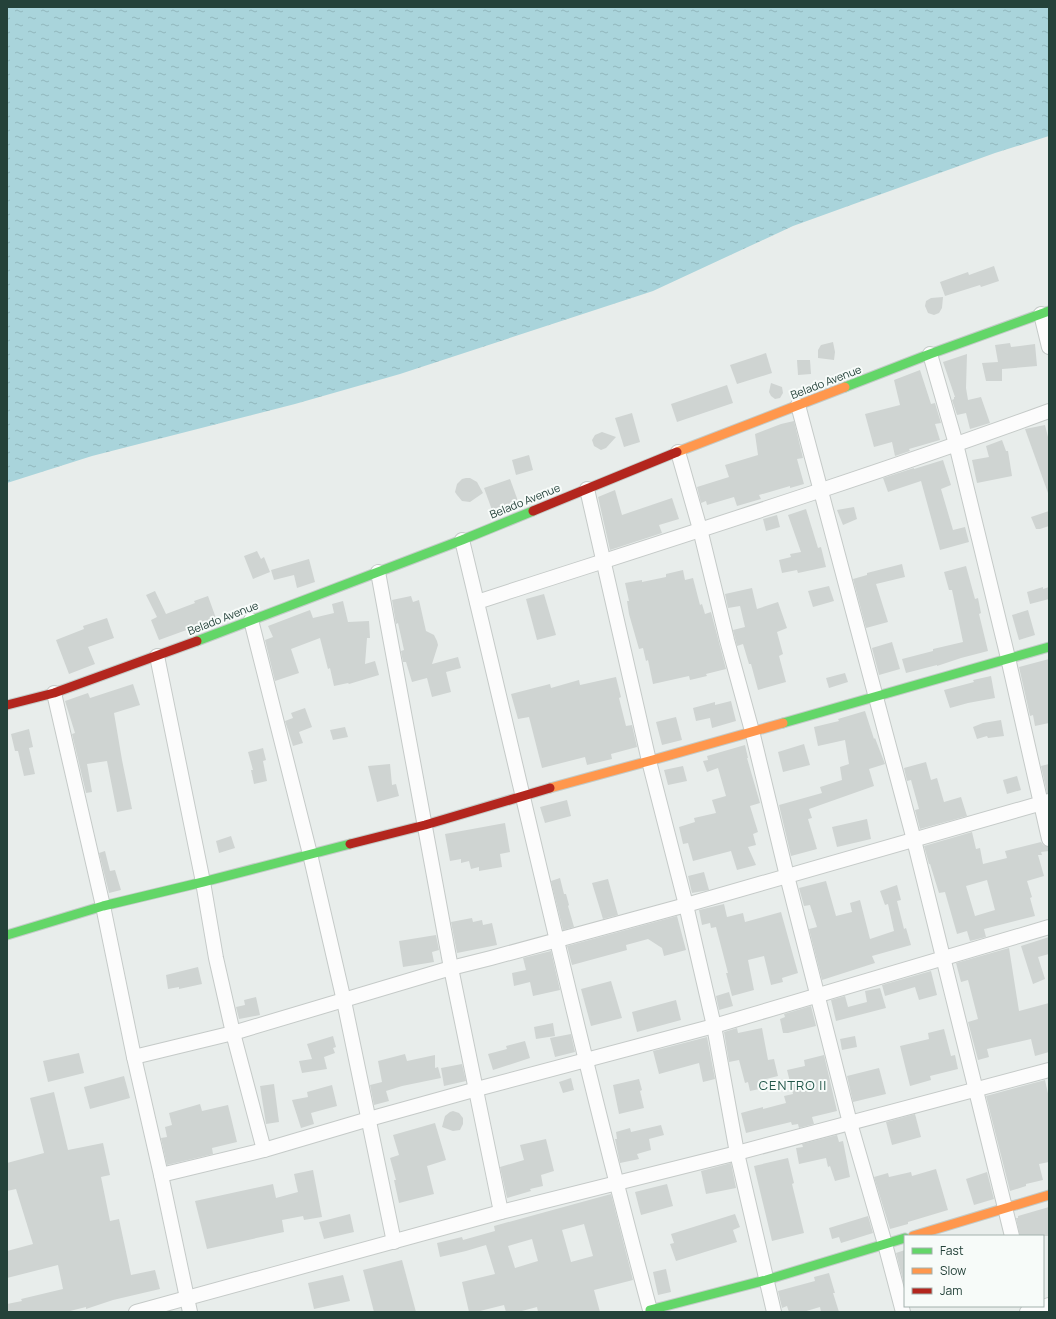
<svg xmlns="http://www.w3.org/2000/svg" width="1056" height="1319" viewBox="0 0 1056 1319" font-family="Manrope,sans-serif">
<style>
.water{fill:url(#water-ripples)}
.building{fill:#cfd4d2;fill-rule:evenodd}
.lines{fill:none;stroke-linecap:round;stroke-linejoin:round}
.street-casing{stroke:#c5cac8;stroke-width:16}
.fast-casing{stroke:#c3cbc8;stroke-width:11}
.slow-casing{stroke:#c3cbc8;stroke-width:11}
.jam-casing{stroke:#c3cbc8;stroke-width:11}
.street{stroke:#fcfcfc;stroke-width:14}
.fast{stroke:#63d668;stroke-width:9}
.slow{stroke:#ff974d;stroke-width:9}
.jam{stroke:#b3261e;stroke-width:9}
.labels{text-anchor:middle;stroke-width:4;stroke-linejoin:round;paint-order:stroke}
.street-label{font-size:11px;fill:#24423a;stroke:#f7fbf9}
.quarter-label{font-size:13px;letter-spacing:1px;fill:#1f5548;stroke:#f7fbf9}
</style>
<defs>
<pattern id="water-ripples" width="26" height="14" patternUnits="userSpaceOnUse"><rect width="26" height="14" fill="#a9d4db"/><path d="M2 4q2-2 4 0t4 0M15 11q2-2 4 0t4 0" fill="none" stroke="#91b7bd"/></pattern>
</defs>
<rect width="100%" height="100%" fill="#e8edeb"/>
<polygon class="water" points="7,7 1049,7 1049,136 995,153 793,226 653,291 400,374 295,404 92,456 7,483"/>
<g class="building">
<polygon points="994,266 999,281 981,287 980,285 945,296 940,282 968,272 969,275"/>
<polygon points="943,297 942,308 939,313 934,315 928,313 925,306 926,301 931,298"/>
<polygon points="833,342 835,352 834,360 818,358 818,350 821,345"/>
<polygon points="1010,343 1011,347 1035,344 1037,366 1002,369 1002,381 986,381 982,363 998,362 995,345"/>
<polygon points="766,353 772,373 737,384 730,365"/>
<polygon points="967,354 966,388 968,400 981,397 990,423 970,429 966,413 957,415 952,400 954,399 954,397 955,397 943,362"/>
<polygon points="797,360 810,360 811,374 798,375"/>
<polygon points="920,370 931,404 935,403 941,423 935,424 940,440 909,449 910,451 895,456 892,442 874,447 865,414 900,405 894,380"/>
<polygon points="771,383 782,387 783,393 780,398 775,399 771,396 769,392"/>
<polygon points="727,385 733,403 677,422 671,404"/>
<polygon points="632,413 640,442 624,447 615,418"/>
<polygon points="794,421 803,458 797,459 804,484 790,488 790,486 759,495 761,499 737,506 734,497 707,505 706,501 701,503 697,487 729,477 725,465 758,455 755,434 781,424"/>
<polygon points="1045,425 1049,441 1049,492 1048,493 1025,429"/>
<polygon points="602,432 616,437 606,448 601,450 594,446 592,440 595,435"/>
<polygon points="1002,440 1006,451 1008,451 1012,476 977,483 972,460 989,457 986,446"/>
<polygon points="529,455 533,470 516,475 512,460"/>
<polygon points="943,460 951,485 941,489 953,530 965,527 969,542 940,550 921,481 888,492 883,478 914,468 914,469"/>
<polygon points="466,478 470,478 477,482 483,493 470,502 462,501 457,495 455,492 457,484 462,479"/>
<polygon points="510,479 518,501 492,510 484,488"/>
<polygon points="615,490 622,515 672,498 679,519 659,525 662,533 610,550 598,497"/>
<polygon points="854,507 857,519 843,525 837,510"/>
<polygon points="806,509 818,548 821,547 826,567 798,573 797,570 782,573 779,560 791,557 790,554 801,552 788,515"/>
<polygon points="1049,511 1049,526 1040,529 1036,529 1031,517"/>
<polygon points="777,515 780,527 766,531 763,519"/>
<polygon points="257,551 261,559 264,557 270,572 253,579 244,556"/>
<polygon points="309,559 315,582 297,588 294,575 274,580 271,570"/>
<polygon points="902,564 905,577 876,584 888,622 866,628 853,579 867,575 867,573"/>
<polygon points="966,566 975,599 978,598 981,613 979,614 988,651 961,658 937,666 937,665 906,673 902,659 933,651 933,649 963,642 952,590 949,590 944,572"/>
<polygon points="683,570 685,580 693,578 700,605 702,604 705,614 711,612 726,669 706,674 707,676 690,680 689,676 653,684 648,660 646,661 643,648 639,649 629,614 627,601 629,601 625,583 642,580 642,582 666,577 666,574"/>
<polygon points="829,586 834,601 813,607 808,591"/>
<polygon points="1043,587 1043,589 1049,587 1049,599 1030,604 1027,592"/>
<polygon points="752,588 757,609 778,602 787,628 777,632 783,654 779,656 786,682 758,690 751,664 749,664 743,644 737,646 733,630 745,627 740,606 728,608 725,594"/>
<polygon points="155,591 166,614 195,603 194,601 208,596 217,621 203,626 203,624 159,640 151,620 157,617 146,595"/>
<polygon points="544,594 556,635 537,640 526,599"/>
<polygon points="411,596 413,602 419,600 426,631 434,635 437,641 438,645 432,664 458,657 461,668 446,672 451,692 432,697 427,678 412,682 406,662 403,662 401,651 404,650 398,623 396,624 392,600"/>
<polygon points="343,601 348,622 369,621 370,638 367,638 365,664 375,661 379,675 349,684 348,683 334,686 330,668 328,669 320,638 291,649 299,673 275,681 265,640 273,637 268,626 310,610 313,618 334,613 332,604"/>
<polygon points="1028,610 1035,635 1019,640 1012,615"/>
<polygon points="107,618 114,638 88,647 95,664 69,674 56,640 84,629 83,626"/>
<polygon points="892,642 900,669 879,675 872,648"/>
<polygon points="1049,659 1049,723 1035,726 1033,715 1030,716 1019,667"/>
<polygon points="845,673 848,682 829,688 826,678"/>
<polygon points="991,676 995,698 968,703 950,708 944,690 974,682 973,680"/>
<polygon points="616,677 621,697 619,698 626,726 632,725 637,747 611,754 612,759 587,765 585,757 542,768 529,717 518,719 511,694 550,684 551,688 579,680 580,685"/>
<polygon points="133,684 140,705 114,713 122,760 132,809 117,812 107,761 87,764 92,792 86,793 72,734 75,733 65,701 88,693 90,698"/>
<polygon points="731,701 736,721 712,728 710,718 696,721 693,708 715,702 715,705"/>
<polygon points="305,708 312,727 299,732 303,743 293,746 285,721 293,718 291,713"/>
<polygon points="865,711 874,739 875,738 885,764 869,769 874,786 809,809 812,818 808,819 817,849 791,856 779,805 822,793 820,787 842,780 840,767 849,764 845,740 818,746 814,727 839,721 838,719"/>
<polygon points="676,717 682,740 662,745 656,722"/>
<polygon points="1001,720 1004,736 988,738 987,736 977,739 973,727 983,723"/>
<polygon points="345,727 348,737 333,740 330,730"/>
<polygon points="29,729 33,747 29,748 35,774 24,776 18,751 15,751 11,734"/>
<polygon points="804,744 810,765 783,772 778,752"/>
<polygon points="745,745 748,758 747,758 760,803 750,806 758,832 753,834 756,845 748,847 756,865 737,870 731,851 693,861 688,843 683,844 679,827 695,822 694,818 716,813 712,800 726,796 718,768 707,772 703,761 708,760 707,756"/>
<polygon points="263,748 266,760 263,761 267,781 254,784 251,770 253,770 248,752"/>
<polygon points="926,762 931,780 937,778 944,802 961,797 967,816 920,829 915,810 919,809 911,780 907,781 904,768"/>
<polygon points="390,764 392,785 396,784 399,796 377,802 368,766"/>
<polygon points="1049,764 1049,793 1047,793 1041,766"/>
<polygon points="683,766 687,781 668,785 664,770"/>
<polygon points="1017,776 1021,790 1007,794 1003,780"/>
<polygon points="567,800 571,816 545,823 540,807"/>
<polygon points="867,819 871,839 837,847 832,827"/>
<polygon points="505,823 510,852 500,854 502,867 479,871 479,867 471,869 469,861 461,863 461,859 450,861 445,834"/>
<path d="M 972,832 L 976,849 L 980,848 L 983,864 L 1007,858 L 1005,851 L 1041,842 L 1043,845 L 1049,847 L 1049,851 L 1041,852 L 1042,855 L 1038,855 L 1044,876 L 1027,881 L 1032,897 L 1030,898 L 1035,916 L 984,929 L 986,937 L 970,941 L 967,931 L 957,934 L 945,892 L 939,893 L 930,864 L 929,864 L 924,846 ZM 987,880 L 995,910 L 975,916 L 966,886 Z"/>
<polygon points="231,836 235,848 219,853 216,841"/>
<polygon points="105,851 110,871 115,870 121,890 109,893 99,853"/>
<polygon points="704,872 709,890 692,893 688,876"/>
<polygon points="560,878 564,894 566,894 569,905 568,906 574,927 563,930 551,881"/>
<polygon points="608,879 618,915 603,919 592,883"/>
<polygon points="826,881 836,916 852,912 850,903 860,900 870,939 894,931 888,904 885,905 880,891 897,885 901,900 897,901 904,929 906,928 911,945 872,956 875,963 822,980 809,929 817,927 810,905 804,906 799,888"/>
<polygon points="724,904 727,917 743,913 745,922 781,912 798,973 782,978 783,982 771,985 764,956 748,960 754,990 732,996 726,973 728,973 716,927 711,928 710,923 702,925 699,910"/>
<polygon points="677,916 686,950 664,956 662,948 648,939 626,945 627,950 572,965 567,946"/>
<polygon points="472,918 473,922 482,920 483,925 492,923 497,945 457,953 451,922"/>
<polygon points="436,935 439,950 432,952 434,962 403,967 399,941"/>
<polygon points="1049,937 1049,954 1038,957 1045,979 1033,984 1021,946"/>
<polygon points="1009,948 1019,1011 1049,1003 1049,1052 1035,1056 1031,1039 987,1049 989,1057 978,1060 968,1022 978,1019 968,980 961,982 956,963"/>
<polygon points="551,951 560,990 533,996 530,982 514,986 512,973 526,970 523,958"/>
<polygon points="198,967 202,984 179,989 179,987 168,989 166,975"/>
<polygon points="931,971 937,995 919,1000 915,987 885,996 882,985"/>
<polygon points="611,981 622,1018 591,1026 581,989"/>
<polygon points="880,988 886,1008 836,1021 831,1000 845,996 848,1007 867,1002 865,991"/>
<polygon points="729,992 733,1006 719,1010 716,996"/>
<polygon points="256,997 260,1015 239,1019 236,1007 245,1005 244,1000"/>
<polygon points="676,1000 681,1020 637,1032 632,1012"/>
<polygon points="811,1006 816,1026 788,1033 783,1033 780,1019 785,1017 784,1014"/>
<polygon points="553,1023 555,1036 536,1039 534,1027"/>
<polygon points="737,1028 738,1033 762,1028 768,1060 774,1059 778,1076 762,1080 764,1088 750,1091 748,1082 745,1083 739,1060 729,1062 724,1032"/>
<polygon points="944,1029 951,1056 955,1055 958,1069 930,1076 931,1080 910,1086 900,1046 929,1039 928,1033"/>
<polygon points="571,1034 575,1052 555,1057 550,1038"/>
<polygon points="333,1036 336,1047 333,1048 335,1053 324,1057 327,1069 302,1073 299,1061 312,1059 307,1044"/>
<polygon points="855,1036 857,1047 842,1050 840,1039"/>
<polygon points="707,1037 715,1079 703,1082 699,1063 659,1074 653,1051"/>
<polygon points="525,1041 530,1058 493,1070 488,1054 507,1049 506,1046"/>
<polygon points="79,1053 84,1073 48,1082 43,1061"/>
<polygon points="405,1054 407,1061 435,1055 435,1068 438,1067 441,1078 402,1086 386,1091 389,1101 374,1105 370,1085 382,1082 378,1061"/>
<polygon points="824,1055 837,1111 812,1117 814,1124 799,1128 798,1124 792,1125 791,1122 746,1133 741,1113 763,1107 763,1109 786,1103 784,1096 793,1094 787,1070 805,1066 804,1060"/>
<polygon points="462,1064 466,1081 444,1086 441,1068"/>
<polygon points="879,1068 886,1094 853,1102 847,1076"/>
<polygon points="124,1076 130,1098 90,1109 84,1087"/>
<polygon points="571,1078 574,1090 563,1093 559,1082"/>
<polygon points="639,1079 642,1090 640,1091 644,1108 619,1114 613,1085"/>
<polygon points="1045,1080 1049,1098 1049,1162 1039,1164 1043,1180 1026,1184 1026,1186 1010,1191 986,1096"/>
<polygon points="274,1084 279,1122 266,1124 260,1086"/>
<polygon points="332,1085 337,1106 311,1113 314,1124 301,1128 292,1100 308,1097 307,1092"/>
<polygon points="54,1092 68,1150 103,1143 110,1175 101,1177 110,1221 119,1219 131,1275 155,1270 160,1289 113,1300 86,1309 86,1307 66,1312 7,1312 7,1304 22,1301 21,1299 63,1289 58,1265 7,1278 7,1251 33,1244 16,1189 7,1191 7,1163 44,1153 30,1098"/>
<polygon points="200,1104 202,1111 228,1105 237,1142 212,1148 213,1154 167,1165 161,1138 167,1137 165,1127 172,1125 169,1113"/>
<polygon points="453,1111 459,1113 463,1118 463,1124 460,1130 453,1131 442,1127 445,1116 450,1112"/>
<polygon points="915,1114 921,1137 892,1145 886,1122"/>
<polygon points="435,1123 446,1160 427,1166 434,1194 399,1203 394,1180 396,1180 390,1158 399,1155 393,1135"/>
<polygon points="661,1125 664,1135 649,1139 651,1150 637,1154 639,1159 620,1163 615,1139 617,1139 616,1132 630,1128 631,1132"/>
<polygon points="837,1135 839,1142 843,1141 850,1177 835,1181 830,1166 828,1167 826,1158 799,1164 796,1148 803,1147 802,1144"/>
<polygon points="546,1139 554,1171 541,1175 543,1186 530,1189 531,1191 507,1198 500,1167 524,1160 520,1145"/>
<polygon points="788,1158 794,1183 792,1184 804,1233 772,1241 754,1166"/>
<polygon points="731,1163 736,1188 706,1194 701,1171"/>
<polygon points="936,1169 948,1210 908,1222 908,1224 890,1229 874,1177 888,1173 889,1177 911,1172 912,1176"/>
<polygon points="313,1170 322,1217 304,1220 303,1216 282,1220 284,1232 207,1249 195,1201 273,1184 276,1198 298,1192 294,1174"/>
<polygon points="987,1172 994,1199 974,1205 966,1179"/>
<polygon points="667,1184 673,1206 641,1215 635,1192"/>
<path d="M 611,1194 L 633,1280 L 594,1290 L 600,1312 L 538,1312 L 537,1307 L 518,1312 L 506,1312 L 504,1305 L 476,1312 L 469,1312 L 462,1282 L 495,1274 L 486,1245 L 466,1251 L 440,1257 L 437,1243 L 462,1237 L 463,1240 L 495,1231 L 494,1226 ZM 584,1224 L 593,1256 L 571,1262 L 562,1230 ZM 532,1239 L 538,1261 L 515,1268 L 508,1246 Z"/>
<polygon points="1049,1207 1049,1236 1020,1236 1016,1218 1018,1218 1018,1216"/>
<polygon points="350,1214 354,1232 324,1239 319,1222"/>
<polygon points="735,1214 740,1227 733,1230 737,1242 676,1261 670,1244 674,1243 671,1234"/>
<polygon points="868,1216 873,1233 841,1243 839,1237 832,1239 829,1228"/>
<polygon points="905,1250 905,1284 904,1284 896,1253"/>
<polygon points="402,1260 416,1312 374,1312 363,1270"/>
<polygon points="666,1269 671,1292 658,1295 653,1272"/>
<polygon points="829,1273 835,1293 833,1293 839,1312 821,1312 820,1307 803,1312 789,1312 787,1306 782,1308 778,1291 815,1281 814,1277"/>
<polygon points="343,1275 350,1301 314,1309 308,1283"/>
</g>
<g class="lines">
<defs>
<g id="street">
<polyline points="1041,314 1049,347"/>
<polyline points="930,354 956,444 1008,658 1049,839"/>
<polyline points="798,405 914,840 1012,1236"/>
<polyline points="678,452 700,529 727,640 752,731 787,876 850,1123 885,1244 903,1312"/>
<polyline points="587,489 649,761 686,905 714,1026 737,1153 774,1312"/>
<path d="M 462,540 C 524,797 581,1055 650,1310"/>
<polyline points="378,572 451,968 501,1212"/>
<path d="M 477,602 C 668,540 860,480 1049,411"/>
<polyline points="251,620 310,854 344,1001 394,1242"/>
<polyline points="157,656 203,882 216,958 233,1033 264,1150"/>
<polyline points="54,693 103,906 134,1057 161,1175 190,1312"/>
<polyline points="134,1057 233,1033 451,968 491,958 686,905 1049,801"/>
<polyline points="161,1175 264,1150 369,1119 477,1089 714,1026 1049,927"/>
<polyline points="136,1312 501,1212 737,1153 1049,1070"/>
<polyline points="1027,1312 1049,1305"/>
</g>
<g id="fast">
<polyline points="845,387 930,354 1049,311"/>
<polyline points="197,641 462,540 533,511"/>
<polyline points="783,723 1049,647"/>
<polyline points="7,935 103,906 203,882 350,844"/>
<polyline points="650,1312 650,1310 766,1280 905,1238"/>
</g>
<g id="slow">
<polyline points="677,452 845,387"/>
<polyline points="550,788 649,761 783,723"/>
<polyline points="913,1236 1049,1195"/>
</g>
<g id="jam">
<polyline points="533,511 677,452"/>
<polyline points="7,705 54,693 197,641"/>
<polyline points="350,844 425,825 550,788"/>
</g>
</defs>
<use href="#street" class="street-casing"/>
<use href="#fast" class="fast-casing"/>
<use href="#slow" class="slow-casing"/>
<use href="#jam" class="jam-casing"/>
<use href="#street" class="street"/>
<use href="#fast" class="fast"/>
<use href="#slow" class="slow"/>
<use href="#jam" class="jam"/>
</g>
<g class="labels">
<g class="street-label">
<text transform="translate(826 382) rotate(-21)" y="4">Belado Avenue</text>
<text transform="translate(525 501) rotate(-22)" y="4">Belado Avenue</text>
<text transform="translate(223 618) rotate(-21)" y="4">Belado Avenue</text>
</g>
<g class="quarter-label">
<text x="793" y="1090">CENTRO II</text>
</g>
</g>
<rect width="1056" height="1319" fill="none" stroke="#24423a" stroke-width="16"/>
<rect x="904" y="1235" width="140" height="72" fill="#f7fbf9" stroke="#a3b1ad"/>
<rect x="912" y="1248" width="20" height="6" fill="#63d668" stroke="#a3b1ad"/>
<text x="940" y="1255" font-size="12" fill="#24423a">Fast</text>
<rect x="912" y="1268" width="20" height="6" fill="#ff974d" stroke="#a3b1ad"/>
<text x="940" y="1275" font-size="12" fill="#24423a">Slow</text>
<rect x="912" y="1288" width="20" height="6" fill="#b3261e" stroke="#a3b1ad"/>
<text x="940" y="1295" font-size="12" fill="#24423a">Jam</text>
</svg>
